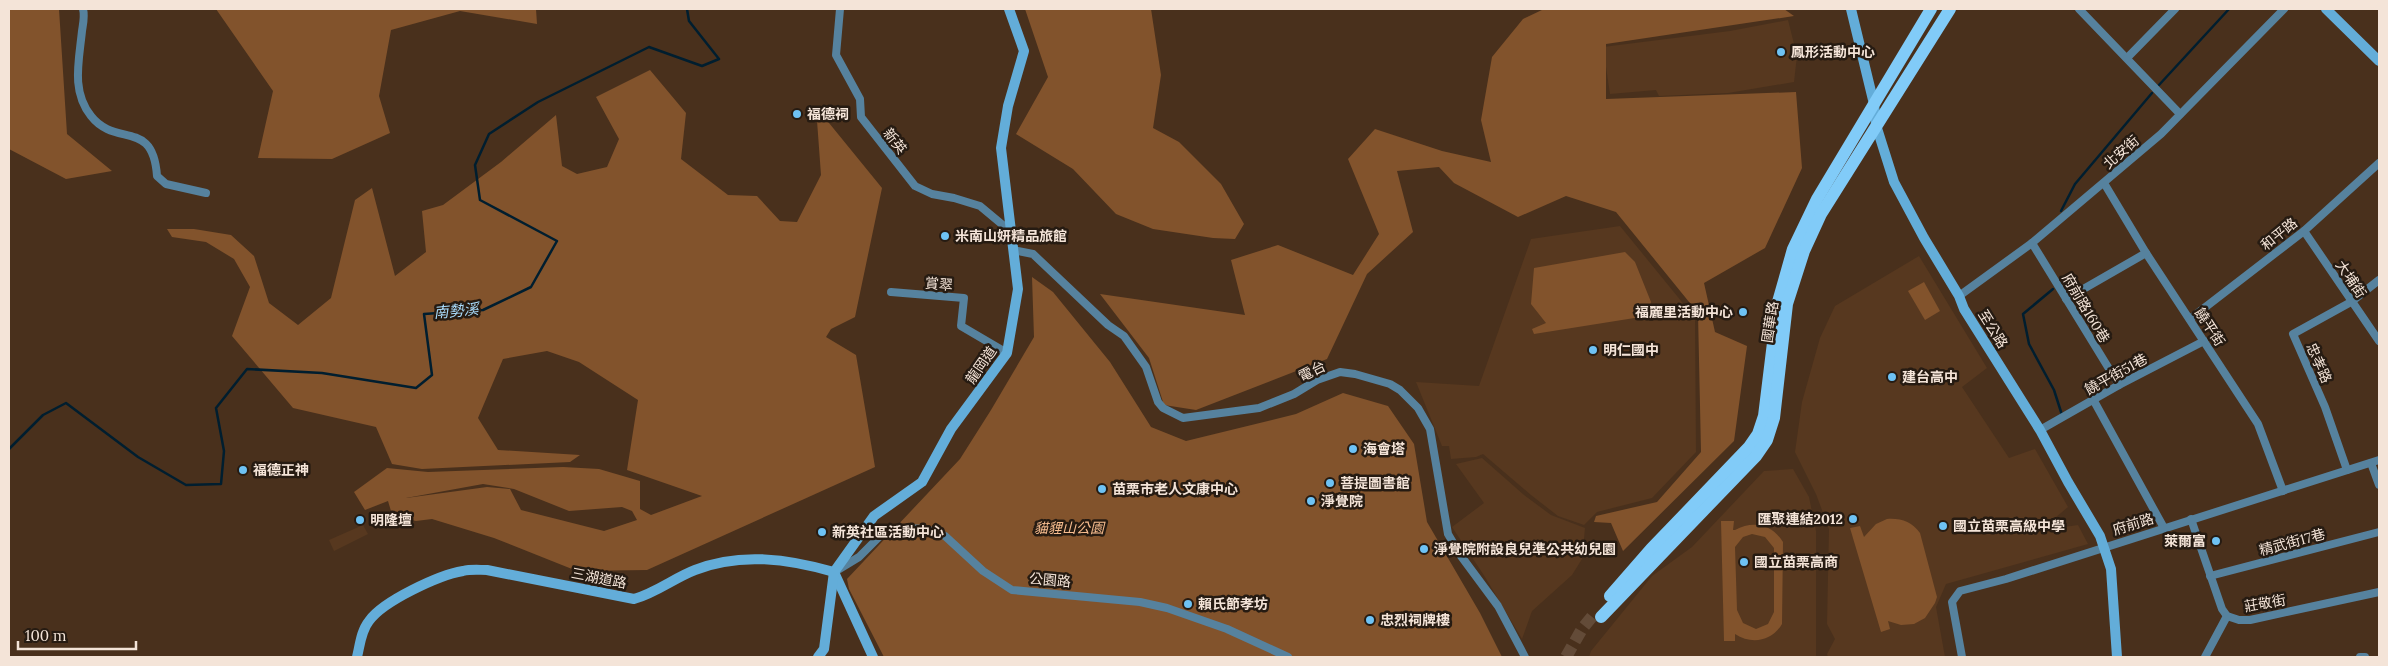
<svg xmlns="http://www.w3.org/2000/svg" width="2388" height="666" viewBox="0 0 2388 666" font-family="Lora,'Noto Sans TC',serif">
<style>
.built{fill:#57381f}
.green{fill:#82532c;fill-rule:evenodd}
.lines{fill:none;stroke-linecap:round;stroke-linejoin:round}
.stream{stroke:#001e2f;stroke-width:2.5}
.primary-tunnel{stroke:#634b38;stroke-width:12;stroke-dasharray:12 6;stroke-linecap:butt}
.street{stroke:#56829e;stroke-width:8}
.secondary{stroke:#63add9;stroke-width:10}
.primary{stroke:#81cbf8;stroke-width:12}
.poi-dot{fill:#6ec2f4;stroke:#261b12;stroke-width:2}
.labels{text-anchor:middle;stroke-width:5;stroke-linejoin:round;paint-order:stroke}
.poi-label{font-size:14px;font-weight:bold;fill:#f4e4d8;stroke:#261b12;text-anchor:start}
.street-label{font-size:14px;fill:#f4e4d8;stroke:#261b12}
.park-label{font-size:14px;font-style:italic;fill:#f8bd8f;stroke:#261b12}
.water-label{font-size:15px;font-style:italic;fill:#a9dbfb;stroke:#261b12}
</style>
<rect width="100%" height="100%" fill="#49301c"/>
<g class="built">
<polygon points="1788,20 1797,56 1794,82 1728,93 1659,96 1656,90 1610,94 1603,47 1730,31"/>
<polygon points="1620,226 1695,318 1696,452 1652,498 1597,512 1584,525 1558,516 1531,495 1483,454 1476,457 1451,459 1449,446 1442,446 1416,382 1479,386 1531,239"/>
<polygon points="1919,256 1987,368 1962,387 2009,458 2035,449 2068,507 2055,518 2058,528 2078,525 2088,544 1946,584 1936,607 1945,657 1828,657 1827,654 1835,639 1827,624 1829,529 1816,494 1795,452 1802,402 1820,338 1835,306"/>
<polygon points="1482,458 1524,495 1551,515 1585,528 1582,559 1572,575 1532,611 1522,639 1485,577 1452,527 1484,503 1456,464"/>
<polygon points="1793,469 1809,497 1816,531 1816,657 1589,657 1591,651 1652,576 1692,547 1764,471"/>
<polygon points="363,525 368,534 334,551 329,540"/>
</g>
<g class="green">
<polygon points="9,9 59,9 67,134 112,171 66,179 9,149"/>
<polygon points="216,9 536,9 537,24 460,11 391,30 379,96 390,133 332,159 258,158 273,91"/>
<polygon points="1025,9 1151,9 1161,75 1153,128 1179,142 1221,184 1244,224 1235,239 1213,238 1153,229 1116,214 1073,169 1016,134 1048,77"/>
<polygon points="1544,9 1784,9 1794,16 1606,44 1606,99 1796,92 1802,168 1765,248 1704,283 1715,332 1747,346 1734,441 1623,551 1611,523 1594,522 1596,516 1657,502 1701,452 1698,313 1616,212 1566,196 1518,217 1454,183 1439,167 1397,171 1413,232 1367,274 1327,359 1196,410 1164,405 1149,358 1100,294 1245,315 1231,260 1278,245 1353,275 1379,234 1348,159 1375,129 1442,151 1491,162 1481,120 1492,57 1523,19"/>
<path d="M 650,70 L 686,113 L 681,159 L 728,195 L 757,196 L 780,221 L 797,222 L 821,175 L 816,107 L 882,188 L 855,317 L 831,329 L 826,337 L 856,355 L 875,467 L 647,570 L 577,571 L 494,538 L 432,519 L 416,521 L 398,517 L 391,511 L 388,501 L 365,510 L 354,492 L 387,468 L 428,472 L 563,467 L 599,469 L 640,481 L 640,509 L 651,515 L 702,496 L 627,470 L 638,400 L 579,362 L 547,351 L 503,359 L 478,418 L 498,450 L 580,455 L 570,462 L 422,469 L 392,464 L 376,427 L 293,408 L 232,336 L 250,287 L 234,259 L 206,242 L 172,237 L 167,229 L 194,229 L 231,235 L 254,256 L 269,303 L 298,325 L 331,298 L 355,200 L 372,188 L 395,276 L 426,252 L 422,211 L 443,205 L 501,162 L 556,115 L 562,166 L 577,174 L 607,167 L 619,139 L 596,97 ZM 483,484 L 514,489 L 569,511 L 622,507 L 632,511 L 637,520 L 604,531 L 521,510 L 510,489 L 487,487 L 406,498 Z"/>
<polygon points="1625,252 1635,262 1651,302 1647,316 1534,334 1532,329 1546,323 1531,304 1534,268"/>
<polygon points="1032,277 1053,292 1110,362 1151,427 1186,441 1296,414 1343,393 1388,406 1414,444 1427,522 1480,613 1502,657 884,657 849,589 847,579 960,459 991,410 1034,337"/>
<polygon points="1924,282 1940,311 1925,320 1908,291"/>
<path d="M 1887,519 C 1901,518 1912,522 1920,533 L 1937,597 L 1935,603 L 1925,618 L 1914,624 L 1901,625 L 1888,621 L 1890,629 L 1881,632 L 1850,528 L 1860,526 L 1864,537 L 1876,524 Z"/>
<path d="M 1721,521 L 1734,521 L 1733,530 L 1735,530 C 1753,520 1772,524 1783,542 L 1782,624 C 1772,641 1752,645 1735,634 L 1735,641 L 1724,641 ZM 1752,534 L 1765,537 L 1774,548 L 1774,612 L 1768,624 L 1756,629 L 1743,623 L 1737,610 L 1735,547 L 1743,537 Z"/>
</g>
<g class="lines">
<g class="stream">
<polyline points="2159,85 2229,9"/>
<polyline points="2061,211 2075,184 2152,93"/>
<polyline points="2053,289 2023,314 2029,344 2054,390 2062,415"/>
<polyline points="9,449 43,415 66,403 138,457 186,485 221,484 224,451 216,408 247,369 322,373 416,388 432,375 424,314 483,310 531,287 557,241 480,200 475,165 489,134 538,102 649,47 702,66 719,59 689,21 687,9"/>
</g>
<polyline class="primary-tunnel" points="1566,657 1582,629 1595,613"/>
<g class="street">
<path d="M 83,9 C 85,16 83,24 82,31 C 79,61 71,91 91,116 C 116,148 153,118 157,176 L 166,184 L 206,193"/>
<polyline points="840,9 836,55 860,99 861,117 915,186 932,194 954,198 980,206 1010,231"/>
<polyline points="2079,9 2180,114"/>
<polyline points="2127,58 2175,9"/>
<polyline points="2104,183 2146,253 2258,424 2283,491"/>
<polyline points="2304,231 2379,341"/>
<polyline points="2032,243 2119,385"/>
<polyline points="1013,250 1033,254 1108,325 1124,336 1146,367 1158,402 1163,408 1183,418 1259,408 1294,394 1317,380 1340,372 1355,374 1390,384 1400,390 1418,408 1430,429 1448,534 1461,556 1498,606 1525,657"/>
<polyline points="891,292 964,298 961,326 1007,353"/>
<polyline points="1959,296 2032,243 2161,134 2284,9"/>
<polyline points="2066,299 2146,253"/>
<polyline points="2190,319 2304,231 2379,163"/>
<polyline points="2094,401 2164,528"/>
<polyline points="2040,430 2119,385 2204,341"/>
<polyline points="2371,463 2379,485"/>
<polyline points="2347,470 2325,407 2293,334 2351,302 2379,280"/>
<polyline points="2191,519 2222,609 2227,616 2239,620 2250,620 2379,592"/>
<polyline points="836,571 859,557 880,536 903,528 926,529 945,536 983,571 1012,590 1140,602 1167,608 1227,629 1288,657"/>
<polyline points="2210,576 2379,532"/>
<polyline points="1962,657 1952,602 1960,591 2006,579 2379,460"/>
<polyline points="2205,657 2227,616"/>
<polyline points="2360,657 2365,657"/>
</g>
<g class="secondary">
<polyline points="1851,9 1874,104 1876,125 1894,182 1924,238 1959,296 1964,309 2040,430 2068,482 2100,536 2111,569 2117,657"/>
<polyline points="2326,9 2379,61"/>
<path d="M 357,657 C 360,645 361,631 369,621 C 383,601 439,575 463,571 C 471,569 479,570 487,570 L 634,599 C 656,593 674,578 695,570 C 740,552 789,559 834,572 L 873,657"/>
<polyline points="818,657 824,649 834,572 874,516 922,482 951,429 1007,353 1018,289 1001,148 1008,106 1024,51 1009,9"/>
</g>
<g class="primary">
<polyline points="1610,596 1651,549 1749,447 1758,434 1764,416 1778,302 1793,249 1817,199 1931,9"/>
<polyline points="1601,617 1756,456 1767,440 1774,418 1787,304 1804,251 1821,214 1950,9"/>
</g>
</g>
<g class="poi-dot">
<circle cx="1781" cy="52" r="5"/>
<circle cx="797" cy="114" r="5"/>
<circle cx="945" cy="236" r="5"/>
<circle cx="1743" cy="312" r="5"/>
<circle cx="1593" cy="350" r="5"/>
<circle cx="1892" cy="377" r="5"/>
<circle cx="1353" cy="449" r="5"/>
<circle cx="243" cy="470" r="5"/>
<circle cx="1330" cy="483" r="5"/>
<circle cx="1102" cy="489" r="5"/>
<circle cx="1311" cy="501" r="5"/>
<circle cx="1853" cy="519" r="5"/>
<circle cx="360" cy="520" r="5"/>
<circle cx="1943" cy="526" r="5"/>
<circle cx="822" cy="532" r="5"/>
<circle cx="2216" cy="541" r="5"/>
<circle cx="1424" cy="549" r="5"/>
<circle cx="1744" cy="562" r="5"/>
<circle cx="1188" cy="604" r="5"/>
<circle cx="1370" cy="620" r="5"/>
</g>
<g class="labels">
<g class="poi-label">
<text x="1791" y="57">鳳形活動中心</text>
<text x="807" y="119">福德祠</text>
<text x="955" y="241">米南山妍精品旅館</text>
<text x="1733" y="317" text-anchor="end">福麗里活動中心</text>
<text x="1603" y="355">明仁國中</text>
<text x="1902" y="382">建台高中</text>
<text x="1363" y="454">海會塔</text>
<text x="253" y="475">福德正神</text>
<text x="1340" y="488">菩提圖書館</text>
<text x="1112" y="494">苗栗市老人文康中心</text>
<text x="1321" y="506">淨覺院</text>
<text x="1843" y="524" text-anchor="end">匯聚連結2012</text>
<text x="370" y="525">明隆壇</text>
<text x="1953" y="531">國立苗栗高級中學</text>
<text x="832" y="537">新英社區活動中心</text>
<text x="2206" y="546" text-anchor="end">萊爾富</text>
<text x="1434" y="554">淨覺院附設良兒準公共幼兒園</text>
<text x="1754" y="567">國立苗栗高商</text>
<text x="1198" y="609">賴氏節孝坊</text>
<text x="1380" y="625">忠烈祠牌樓</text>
</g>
<g class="street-label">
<text transform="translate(895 141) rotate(52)" y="5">新英</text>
<text transform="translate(2121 152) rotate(-41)" y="5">北安街</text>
<text transform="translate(2279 234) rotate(-39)" y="5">和平路</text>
<text transform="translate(2351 279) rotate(56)" y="5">大埔街</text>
<text transform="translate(939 284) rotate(5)" y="5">賞翠</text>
<text transform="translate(2086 308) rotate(59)" y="5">府前路160巷</text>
<text transform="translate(1770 322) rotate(-81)" y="5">國華路</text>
<text transform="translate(2210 327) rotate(57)" y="5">饒平街</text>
<text transform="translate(1993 329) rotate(58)" y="5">至公路</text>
<text transform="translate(2319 363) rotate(66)" y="5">忠孝路</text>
<text transform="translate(981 365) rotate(-55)" y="5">龍岡道</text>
<text transform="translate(1312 371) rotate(-26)" y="5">電台</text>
<text transform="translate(2116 374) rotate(-29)" y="5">饒平街51巷</text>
<text transform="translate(2133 524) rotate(-17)" y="5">府前路</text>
<text transform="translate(2292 542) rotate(-15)" y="5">精武街17巷</text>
<text transform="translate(599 578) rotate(11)" y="5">三湖道路</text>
<text transform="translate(1050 580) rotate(5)" y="5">公園路</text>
<text transform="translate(2265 603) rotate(-10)" y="5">莊敬街</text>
</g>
<g class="park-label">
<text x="1069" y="533">貓貍山公園</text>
</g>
<g class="water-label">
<text transform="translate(456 311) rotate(-5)" y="5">南勢溪</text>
</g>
</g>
<rect width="2388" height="666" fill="none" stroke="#f4e4d8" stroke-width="20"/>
<path d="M18 641v8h118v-8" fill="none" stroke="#f4e4d8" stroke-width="2.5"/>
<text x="25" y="641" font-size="15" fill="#f4e4d8" stroke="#261b12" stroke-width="4" paint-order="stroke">100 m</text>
</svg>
